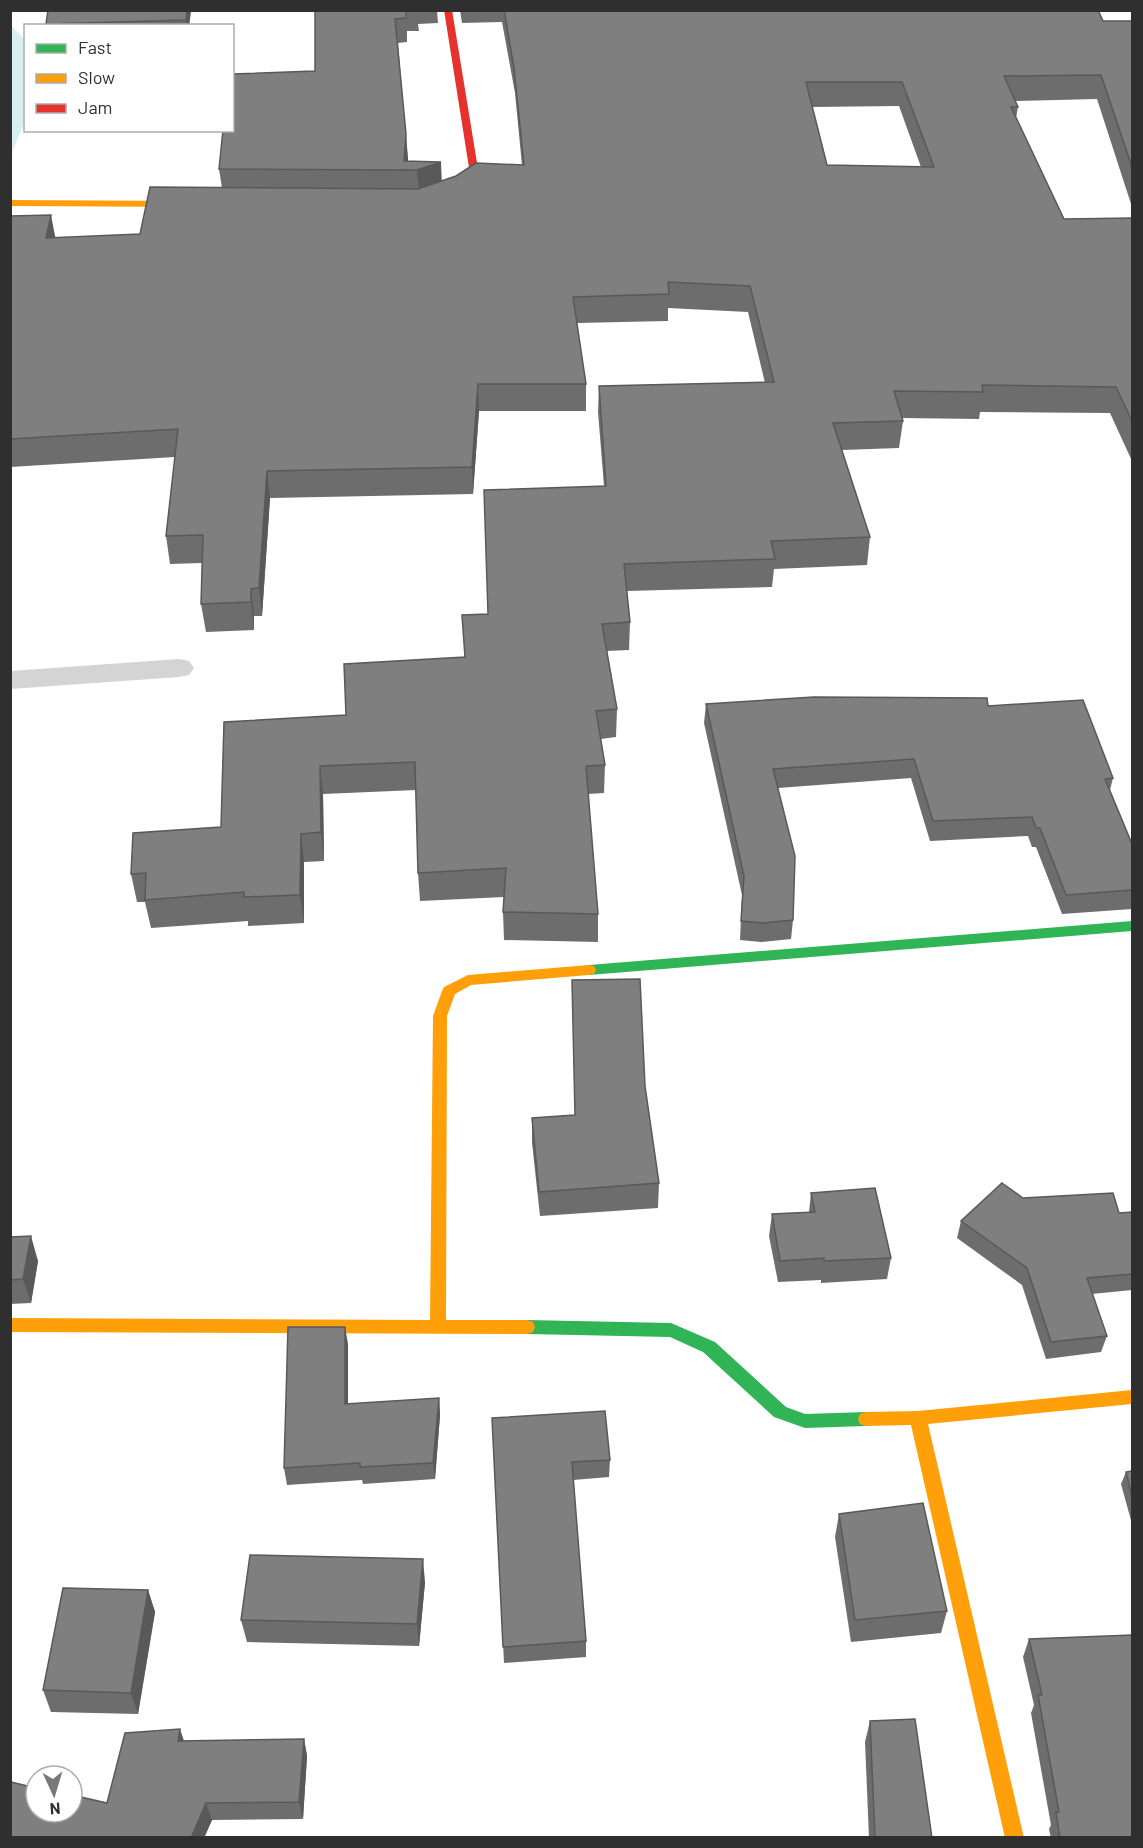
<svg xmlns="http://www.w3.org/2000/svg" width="1143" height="1848" viewBox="0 0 1143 1848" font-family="Barlow,sans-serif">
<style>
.water{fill:#daeff1}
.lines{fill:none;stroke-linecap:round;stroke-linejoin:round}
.street{fill:#d4d4d4;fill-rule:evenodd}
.fast{fill:#30b455;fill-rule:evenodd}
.slow{fill:#ff9f0a;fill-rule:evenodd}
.jam{fill:#e5322d;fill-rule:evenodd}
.wall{fill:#6d6d6d;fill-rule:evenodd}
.shaded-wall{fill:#595959}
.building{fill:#7f7f7f;stroke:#595959;stroke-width:1.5;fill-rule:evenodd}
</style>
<rect width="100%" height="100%" fill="#fff"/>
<polygon class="water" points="11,27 13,27 25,40 25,121 11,155"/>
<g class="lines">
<polygon class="street" points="179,659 189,661 194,668 189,675 179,677 10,689 10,671"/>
<g class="fast">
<polygon points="1132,921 1132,931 589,975 584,974 582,970 584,966 589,965"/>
<polygon points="527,1320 671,1323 715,1342 786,1407 805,1414 866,1412 872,1414 874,1419 872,1424 866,1426 805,1428 774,1417 703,1352 670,1337 527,1334 521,1332 519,1327 521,1322"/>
</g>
<g class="slow">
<polygon points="10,200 193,201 198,204 193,207 10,206"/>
<polygon points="589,965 594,966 596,970 594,974 589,975 471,985 455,994 447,1016 446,1320 527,1320 533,1322 535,1327 533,1332 527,1334 10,1332 10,1318 430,1320 433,1016 442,991 444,987 468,975"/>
<polygon points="1132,1390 1132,1404 928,1424 1024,1838 1005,1838 911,1425 866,1426 860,1424 858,1419 860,1414 866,1412 918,1411"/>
</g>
<path class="jam" d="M 444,10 L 452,10 L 479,175 C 471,186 459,200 444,199 L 444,195 L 455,190 L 470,174 Z"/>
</g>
<g class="wall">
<polygon points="48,10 191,10 189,26 46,26"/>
<path d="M 315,10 L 437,10 L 438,23 L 418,24 L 419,31 L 407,31 L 407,42 L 398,43 L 408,161 L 442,181 L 522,165 L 515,93 L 502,22 L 462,23 L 460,10 L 1098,10 L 1103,21 L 1132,21 L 1132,207 L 1097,99 L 1015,101 L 1018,107 L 1016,118 L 1064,219 L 1132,218 L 1132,461 L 1110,413 L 980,412 L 979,419 L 902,418 L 903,421 L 899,448 L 842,450 L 870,537 L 867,565 L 774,569 L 772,587 L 627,591 L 630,622 L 629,650 L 606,651 L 617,709 L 616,737 L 601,739 L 605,765 L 604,793 L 588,794 L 598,914 L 598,942 L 504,940 L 503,912 L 504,897 L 420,901 L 418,873 L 416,790 L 323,794 L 324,861 L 304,862 L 304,923 L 248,926 L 248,921 L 151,928 L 145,902 L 137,902 L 131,874 L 221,827 L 346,715 L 464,657 L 488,614 L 604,486 L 598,412 L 599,386 L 765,383 L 748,312 L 668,308 L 668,321 L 577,323 L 586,384 L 586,411 L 479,411 L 473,494 L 270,498 L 262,616 L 254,616 L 254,630 L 206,632 L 201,604 L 202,563 L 170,564 L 166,536 L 175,457 L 10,467 L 10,216 L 56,238 L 140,234 L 222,188 L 219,169 L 315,71 ZM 899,106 L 921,167 L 827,165 L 812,107 Z"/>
<polygon points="706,704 988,706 1113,778 1110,790 1132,844 1132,909 1062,914 1036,847 1032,847 1028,836 930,841 911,778 778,788 793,920 791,939 761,942 740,940 742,895 704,723"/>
<polygon points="572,980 659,1183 658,1208 540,1216 532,1143 532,1118 575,1115"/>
<polygon points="811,1193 891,1258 887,1279 821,1283 821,1280 778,1282 769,1236 772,1214 809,1212"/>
<polygon points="1023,1198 1119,1213 1132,1212 1132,1290 1092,1294 1107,1336 1101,1352 1046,1359 1022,1285 957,1238 961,1221"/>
<polygon points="10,1237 38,1261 31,1303 10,1304"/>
<polygon points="348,1344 348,1404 439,1398 440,1415 435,1479 363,1484 362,1480 287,1485 284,1468"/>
<polygon points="492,1418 610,1460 609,1477 573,1480 586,1641 586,1657 504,1663"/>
<polygon points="1132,1471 1132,1524 1121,1484 1126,1472"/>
<polygon points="839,1514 947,1611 941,1633 851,1642 835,1537"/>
<polygon points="425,1582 419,1646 247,1642 241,1620"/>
<polygon points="148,1590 155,1612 138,1714 51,1712 43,1690"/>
<polygon points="1029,1639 1132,1838 1051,1838 1049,1829 1051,1825 1031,1713 1034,1705 1023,1657"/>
<polygon points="870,1721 932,1838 869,1838 865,1742"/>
<polygon points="304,1739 307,1756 303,1819 212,1820 204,1838 10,1838 107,1803 184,1741"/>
</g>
<g class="shaded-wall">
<polygon points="187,10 191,10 189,26 187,26 186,20"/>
<polygon points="406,134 408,159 407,170 404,161"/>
<polygon points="441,162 442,187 419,196 417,170"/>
<polygon points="51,215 56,241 46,238"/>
<polygon points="478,384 479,411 473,494 472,467"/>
<polygon points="267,471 270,498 262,616 259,588"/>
<polygon points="251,589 254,616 254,630 251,602"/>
<polygon points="320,766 323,794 324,861 321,832"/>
<polygon points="301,834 304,862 304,923 300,895"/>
<polygon points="31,1236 38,1261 31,1303 23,1279"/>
<polygon points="345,1327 348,1344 348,1421 345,1404"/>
<polygon points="439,1398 440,1415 435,1479 433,1463"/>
<polygon points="423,1559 425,1582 419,1646 417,1624"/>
<polygon points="148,1590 155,1612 138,1714 131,1693"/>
<polygon points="180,1729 186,1747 178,1741"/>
<polygon points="304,1739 307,1756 303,1819 299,1802"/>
<polygon points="206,1803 212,1820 204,1838 191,1838"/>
</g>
<g class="building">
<polygon points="48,10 187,10 186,20 46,24"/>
<polygon points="315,10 406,10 406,18 395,19 406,134 404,161 441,162 417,170 219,169 223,130 232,130 232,74 315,71"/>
<path d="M 504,10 L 1098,10 L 1103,21 L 1132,21 L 1132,167 L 1101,75 L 1004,76 L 1018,107 L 1011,107 L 1064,219 L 1132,218 L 1132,421 L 1116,387 L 982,385 L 983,392 L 894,391 L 903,421 L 833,423 L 870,537 L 771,541 L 775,559 L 624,564 L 630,622 L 602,624 L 617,709 L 596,711 L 605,765 L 586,766 L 598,914 L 503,912 L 506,868 L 418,873 L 415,762 L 320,766 L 321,832 L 301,834 L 300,895 L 244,897 L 244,892 L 145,900 L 146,873 L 131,874 L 133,833 L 221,827 L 224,722 L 346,715 L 344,664 L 465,657 L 462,615 L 488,614 L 484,490 L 606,486 L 599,386 L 774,382 L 750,286 L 668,282 L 669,294 L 573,297 L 586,384 L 478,384 L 472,467 L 267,471 L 259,588 L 251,589 L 251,602 L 201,604 L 203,535 L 166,536 L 178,429 L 10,439 L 10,216 L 51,215 L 46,238 L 140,234 L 150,187 L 418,189 L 456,176 L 476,163 L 524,165 L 514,68 ZM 806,82 L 902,82 L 934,167 L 827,165 Z"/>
<polygon points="814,697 987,698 988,706 1083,700 1113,778 1105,779 1132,844 1132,890 1066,895 1040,828 1036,828 1032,817 933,821 914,759 773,769 795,856 793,920 763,923 741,921 744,876 706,704"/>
<polygon points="640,979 645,1086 659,1183 539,1192 532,1118 575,1115 572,980"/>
<polygon points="1002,1183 1023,1198 1113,1193 1119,1213 1132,1212 1132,1274 1087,1278 1107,1336 1051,1342 1027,1268 961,1221"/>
<polygon points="875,1188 891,1258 824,1261 824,1258 780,1261 772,1214 815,1212 811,1193"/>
<polygon points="31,1236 23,1279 10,1280 10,1237"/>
<polygon points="288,1327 345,1327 345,1404 439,1398 433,1463 360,1467 360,1463 284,1468"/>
<polygon points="605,1411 610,1460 572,1462 586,1641 503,1647 492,1418"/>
<polygon points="1132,1471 1132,1496 1126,1472"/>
<polygon points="923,1503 947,1611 855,1620 839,1514"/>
<polygon points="250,1555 423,1559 417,1624 241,1620"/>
<polygon points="63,1588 148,1590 131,1693 43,1690"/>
<polygon points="1132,1635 1132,1838 1060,1838 1056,1812 1059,1812 1038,1695 1042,1695 1029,1639"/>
<polygon points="915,1719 932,1838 875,1838 870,1721"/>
<polygon points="180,1729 178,1741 304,1739 299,1802 206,1803 191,1838 10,1838 11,1782 36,1788 36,1812 72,1812 72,1795 107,1803 125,1733"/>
</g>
<rect width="1143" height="1848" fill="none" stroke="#2f2f2f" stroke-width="24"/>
<rect x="24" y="24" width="210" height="108" fill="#ffffff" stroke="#acacac" stroke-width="1.5"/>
<rect x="36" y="44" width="30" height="9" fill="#30b455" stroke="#acacac" stroke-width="1.5"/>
<text x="78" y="54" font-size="18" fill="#2f2f2f">Fast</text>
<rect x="36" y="74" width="30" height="9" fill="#ff9f0a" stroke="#acacac" stroke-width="1.5"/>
<text x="78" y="84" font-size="18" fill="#2f2f2f">Slow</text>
<rect x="36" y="104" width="30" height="9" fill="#e5322d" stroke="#acacac" stroke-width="1.5"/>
<text x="78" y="114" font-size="18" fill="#2f2f2f">Jam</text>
<g transform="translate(54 1794) rotate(176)"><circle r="28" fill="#ffffff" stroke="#acacac" stroke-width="1.5"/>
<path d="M0-4.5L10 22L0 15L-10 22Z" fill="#787878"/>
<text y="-9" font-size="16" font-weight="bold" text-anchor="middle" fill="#2f2f2f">N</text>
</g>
</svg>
